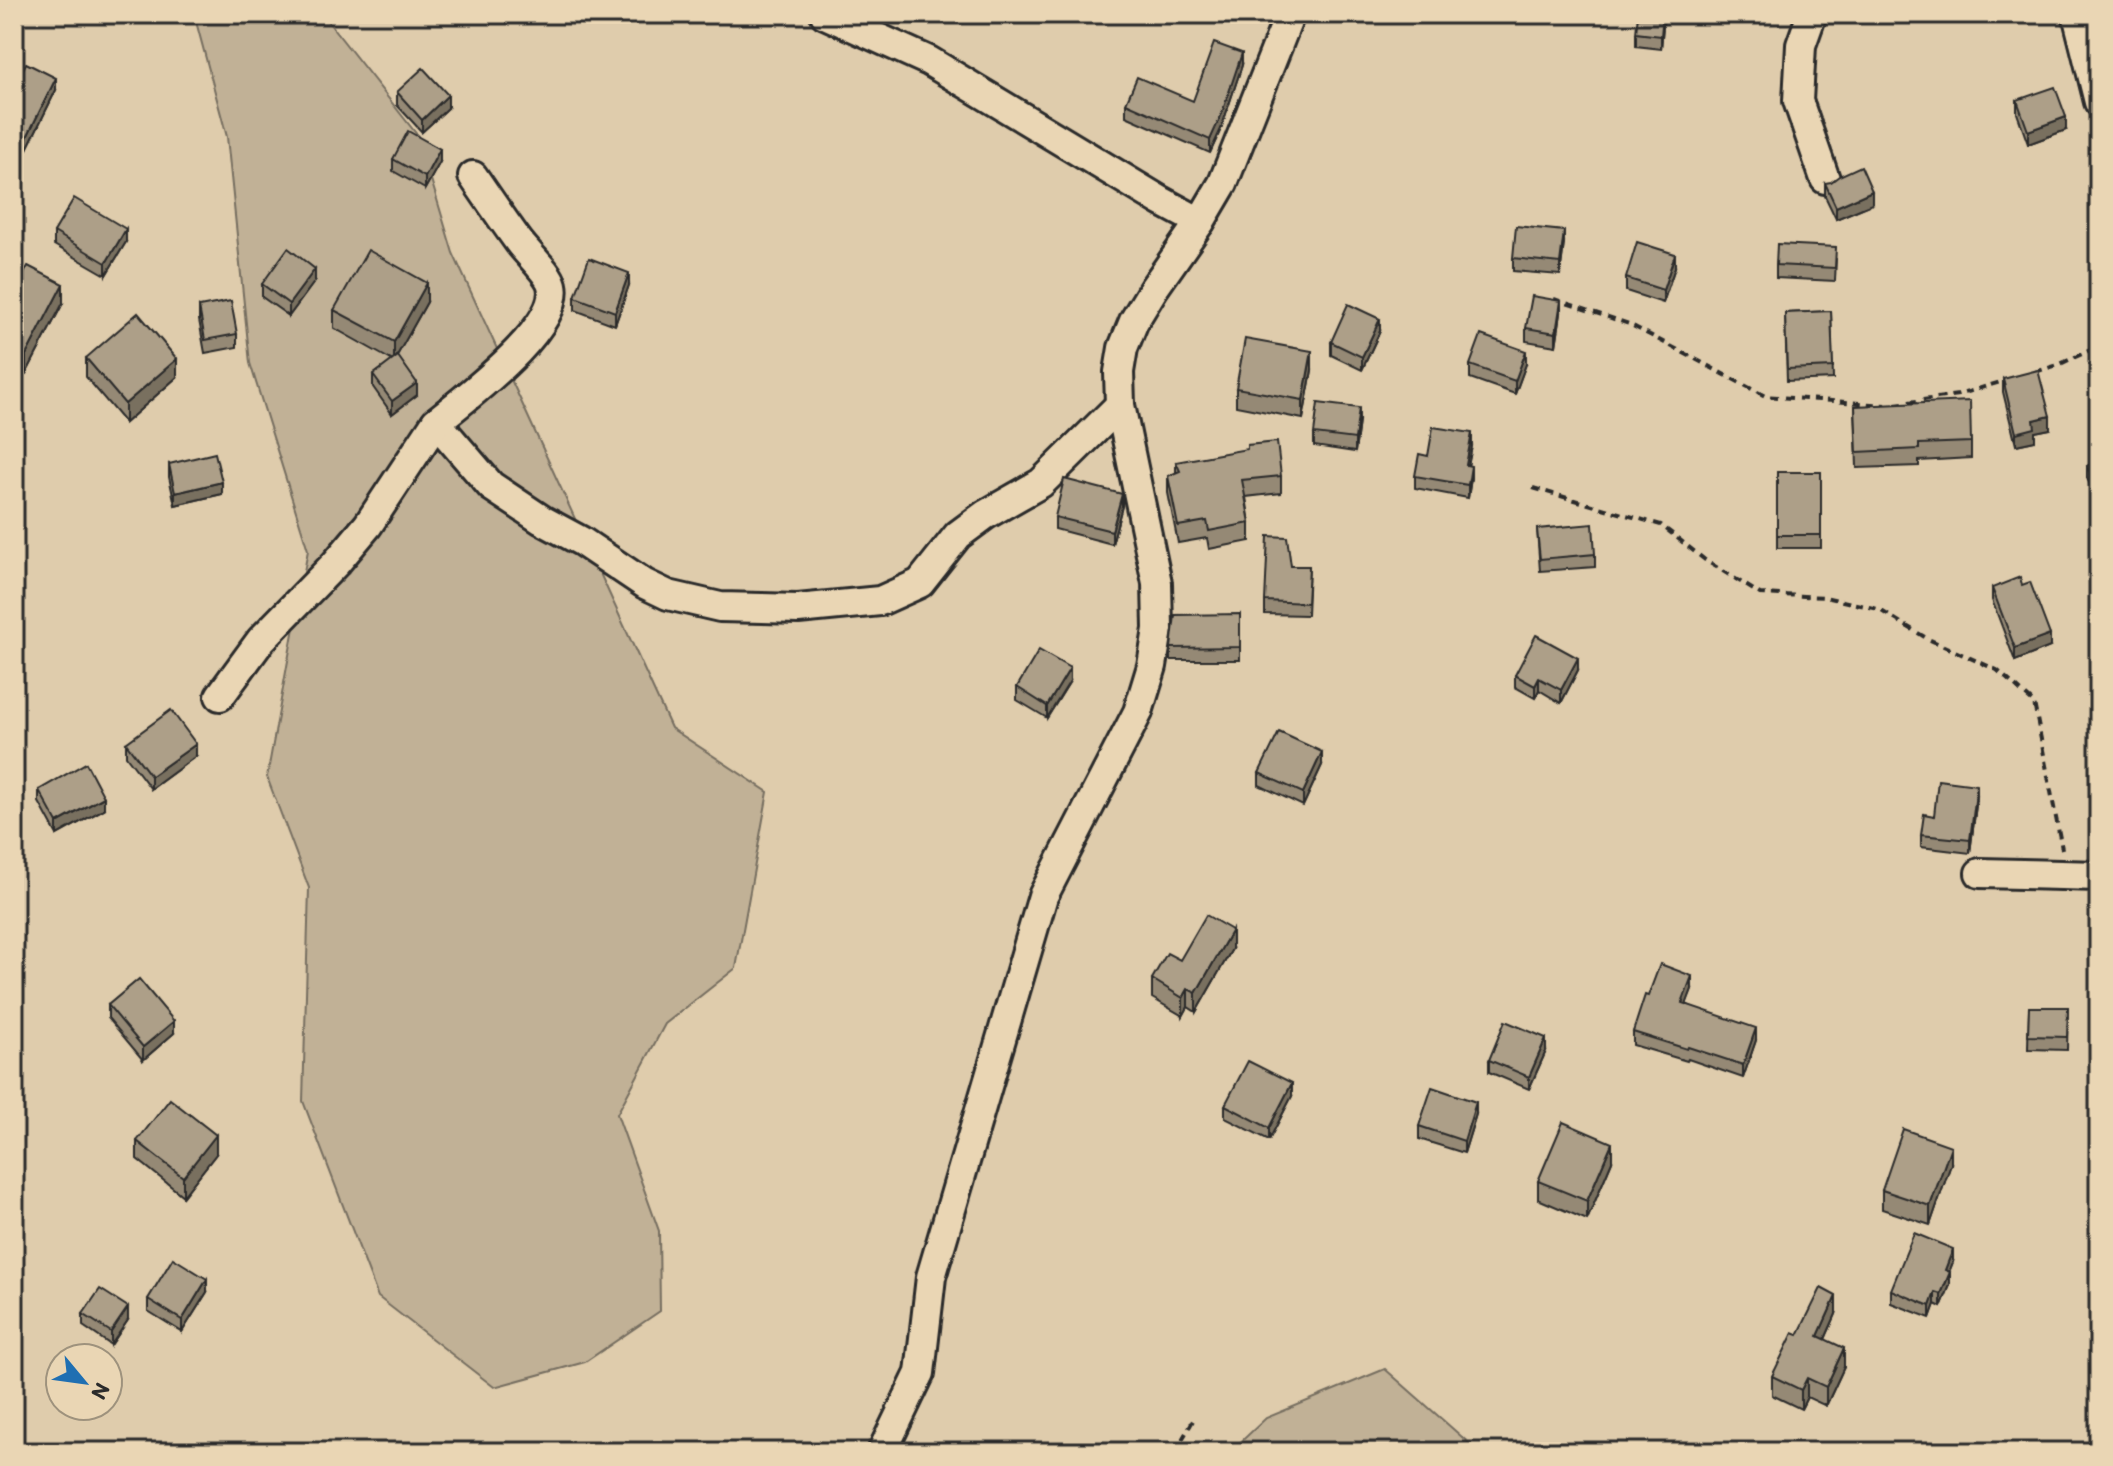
<svg xmlns="http://www.w3.org/2000/svg" width="2113" height="1466" viewBox="0 0 2113 1466" font-family="Itim,sans-serif">
<style>
.green{fill:#c1b196;stroke:#766e60;stroke-width:2}
.lines{fill:none;stroke-linecap:round;stroke-linejoin:round}
.street-casing{stroke:#2b2b2b;stroke-width:34}
.path{stroke:#2b2b2b;stroke-width:4;stroke-dasharray:8 6;stroke-linecap:butt}
.street{stroke:#ead6b4;stroke-width:28}
.wall{fill:#958975;stroke:#2b2b2b;stroke-width:2}
.shaded-wall{fill:#796f5f;stroke:#2b2b2b;stroke-width:2}
.building{fill:#ad9f88;stroke:#2b2b2b;stroke-width:2}
</style>
<rect width="100%" height="100%" fill="#dfccac"/>
<filter id="ink" filterUnits="userSpaceOnUse"><feTurbulence type="fractalNoise" baseFrequency=".0125" numOctaves="2"/><feDisplacementMap in="SourceGraphic" scale="16" xChannelSelector="R" yChannelSelector="G"/><feConvolveMatrix kernelMatrix="1 2 1 2 8 2 1 2 1" color-interpolation-filters="sRGB"/></filter>
<g filter="url(#ink)">
<g class="green">
<polygon points="194,14 322,14 418,136 453,253 671,728 768,792 736,968 665,1024 617,1114 659,1231 660,1311 585,1362 494,1387 378,1297 303,1101 309,888 267,777 308,550 250,363 227,137"/>
<polygon points="1385,1369 1479,1452 1230,1452 1266,1418"/>
</g>
<g class="lines">
<defs>
<g id="street">
<polyline points="825,14 929,61 1161,201 1200,222"/>
<polyline points="1812,14 1801,45 1798,101 1825,179"/>
<polyline points="2077,14 2099,102"/>
<path d="M 473,176 C 488,198 503,220 519,242 C 527,253 549,273 552,285 C 562,327 465,398 436,422 L 491,486 L 542,520 L 581,541 L 645,584 L 668,595 L 720,607 L 798,609 L 880,601 L 920,583 L 958,535 L 985,515 L 1041,483 L 1120,405"/>
<polyline points="220,696 261,640 336,563 368,525 436,422"/>
<polyline points="1980,873 2099,876"/>
<polyline points="882,1452 920,1373 931,1277 1043,896 1138,712 1152,666 1158,629 1157,583 1120,405 1119,372 1123,348 1134,321 1154,288 1200,222 1223,183 1290,14"/>
</g>
</defs>
<use href="#street" class="street-casing"/>
<g class="path">
<polyline points="1554,299 1629,324 1765,396 1886,405"/>
<polyline points="2035,372 2058,365 2099,346"/>
<polyline points="1895,404 1958,395 2007,380"/>
<polyline points="1533,488 1661,525 1705,560 1760,594 1825,597 1878,609 1928,639 1997,670 2034,703 2062,849"/>
<polyline points="1175,1452 1195,1417"/>
</g>
<use href="#street" class="street"/>
</g>
<g class="wall">
<polygon points="1664,14 1661,49 1636,46 1636,33"/>
<polygon points="1242,65 1221,129 1210,153 1126,116 1126,103 1193,101"/>
<polygon points="14,87 56,90 24,155 14,151"/>
<polygon points="397,92 448,108 422,132 397,105"/>
<polygon points="2017,100 2066,130 2028,144 2017,113"/>
<polygon points="393,159 440,162 425,189 393,171"/>
<polygon points="1825,183 1872,204 1836,219 1825,196"/>
<polygon points="54,232 126,242 106,275 54,245"/>
<polygon points="1564,243 1560,275 1513,271 1513,258"/>
<polygon points="1836,259 1835,281 1776,278 1776,265"/>
<polygon points="1675,267 1663,303 1626,291 1626,278"/>
<polygon points="315,281 289,316 262,297 262,284"/>
<polygon points="629,285 615,325 575,310 575,297"/>
<polygon points="14,292 63,303 26,374 14,368"/>
<polygon points="427,302 395,359 417,395 392,414 373,387 373,375 393,361 334,328 334,310"/>
<polygon points="199,307 237,334 237,347 205,353 199,320"/>
<polygon points="1831,311 1833,379 1787,381 1785,313"/>
<polygon points="1561,313 1556,346 1526,341 1526,328"/>
<polygon points="1380,331 1362,370 1331,355 1331,342"/>
<polygon points="86,358 177,377 125,423 86,377"/>
<polygon points="1526,364 1515,394 1470,378 1470,365"/>
<polygon points="1312,370 1303,419 1236,406 1236,388"/>
<polygon points="2003,379 2050,429 2035,432 2035,441 2016,445 2003,392"/>
<polygon points="1855,406 1971,442 1971,458 1919,461 1919,466 1857,468"/>
<polygon points="1359,421 1355,452 1314,446 1314,434"/>
<polygon points="1472,446 1468,465 1471,478 1468,498 1415,488 1415,476 1428,456"/>
<polygon points="2099,460 2099,505 2087,478 2087,466"/>
<polygon points="1176,462 1281,476 1281,493 1246,497 1250,523 1250,541 1209,549 1207,538 1178,543 1168,493 1168,476 1176,473"/>
<polygon points="169,464 222,494 175,505 169,477"/>
<rect x="1777" y="472" width="44" height="76"/>
<polygon points="1122,506 1112,544 1055,529 1055,517"/>
<polygon points="1537,529 1595,554 1595,567 1540,571"/>
<polygon points="1291,566 1309,566 1307,615 1265,614 1265,601"/>
<polygon points="1992,588 2050,647 2015,661 1992,600"/>
<polygon points="1240,614 1240,660 1171,660 1171,648"/>
<polygon points="1578,670 1561,703 1539,690 1535,698 1515,687 1515,675"/>
<polygon points="1070,681 1047,718 1017,700 1017,687"/>
<polygon points="126,743 196,756 151,789 126,756"/>
<polygon points="1322,765 1303,806 1259,785 1259,773"/>
<polygon points="39,790 104,809 57,835 39,802"/>
<polygon points="1977,797 1970,853 1921,847 1921,835 1934,816"/>
<polygon points="1232,949 1196,1012 1188,1007 1183,1016 1152,998 1152,979 1180,960"/>
<polygon points="1692,989 1686,1004 1756,1040 1743,1078 1688,1059 1687,1061 1633,1045 1633,1032 1648,996"/>
<polygon points="108,1005 174,1033 143,1060 108,1018"/>
<polygon points="2029,1007 2068,1007 2067,1050 2028,1049"/>
<polygon points="1546,1051 1529,1089 1489,1072 1489,1060"/>
<polygon points="1292,1096 1269,1140 1225,1118 1225,1105"/>
<polygon points="1476,1114 1464,1153 1419,1139 1419,1126"/>
<polygon points="137,1141 216,1154 183,1196 137,1159"/>
<polygon points="1612,1161 1587,1220 1538,1199 1538,1181"/>
<polygon points="1951,1164 1930,1225 1882,1209 1882,1190"/>
<polygon points="2099,1171 2099,1218 2097,1219 2094,1172"/>
<polygon points="1953,1262 1949,1272 1950,1285 1941,1307 1935,1304 1930,1318 1891,1303 1891,1290"/>
<polygon points="207,1292 182,1332 148,1311 148,1299"/>
<polygon points="83,1314 128,1320 111,1345 83,1326"/>
<polygon points="1836,1314 1825,1339 1844,1367 1826,1406 1807,1397 1801,1409 1772,1395 1772,1376 1798,1335"/>
</g>
<g class="shaded-wall">
<polygon points="1663,14 1664,14 1661,49 1661,36"/>
<polygon points="1242,53 1242,65 1221,129 1210,153 1210,140"/>
<polygon points="56,78 56,90 24,155 24,143"/>
<polygon points="448,95 448,108 422,132 422,120"/>
<polygon points="2066,117 2066,130 2028,144 2028,131"/>
<polygon points="440,149 440,162 425,189 425,177"/>
<polygon points="1872,191 1872,204 1836,219 1836,207"/>
<polygon points="126,229 126,242 106,275 106,263"/>
<polygon points="1564,231 1564,243 1560,275 1560,263"/>
<polygon points="1675,254 1675,267 1663,303 1663,290"/>
<polygon points="315,269 315,281 289,316 289,304"/>
<polygon points="629,273 629,285 615,325 615,312"/>
<polygon points="427,283 427,302 394,361 394,342"/>
<polygon points="63,284 63,303 26,374 26,355"/>
<polygon points="1561,301 1561,313 1556,346 1556,333"/>
<polygon points="1380,319 1380,331 1362,370 1362,357"/>
<polygon points="1312,351 1312,370 1303,419 1303,400"/>
<polygon points="1526,351 1526,364 1515,394 1515,381"/>
<polygon points="177,359 177,377 125,423 125,404"/>
<polygon points="417,383 417,395 392,414 392,401"/>
<polygon points="1359,408 1359,421 1355,452 1355,439"/>
<polygon points="2050,416 2050,429 2035,432 2035,441 2016,445 2016,433 2034,420"/>
<polygon points="1472,433 1472,446 1466,477 1466,465"/>
<polygon points="1471,466 1471,478 1468,498 1468,485"/>
<polygon points="222,482 222,494 175,505 175,493"/>
<polygon points="1122,494 1122,506 1112,544 1112,531"/>
<polygon points="2050,635 2050,647 2015,661 2015,648"/>
<polygon points="1578,658 1578,670 1561,703 1561,690"/>
<polygon points="1070,668 1070,681 1047,718 1047,706"/>
<polygon points="1539,678 1539,690 1535,698 1535,686"/>
<polygon points="196,744 196,756 151,789 151,776"/>
<polygon points="1322,752 1322,765 1303,806 1303,793"/>
<polygon points="1977,785 1977,797 1970,853 1970,840"/>
<polygon points="104,797 104,809 57,835 57,823"/>
<polygon points="1232,930 1232,949 1196,1012 1196,993"/>
<polygon points="1692,976 1692,989 1682,1016 1682,1003"/>
<polygon points="1188,989 1188,1007 1183,1016 1183,998"/>
<polygon points="174,1021 174,1033 143,1060 143,1047"/>
<polygon points="1756,1028 1756,1040 1743,1078 1743,1065"/>
<polygon points="1546,1038 1546,1051 1529,1089 1529,1077"/>
<polygon points="1292,1083 1292,1096 1269,1140 1269,1128"/>
<polygon points="1476,1102 1476,1114 1464,1153 1464,1141"/>
<polygon points="216,1135 216,1154 183,1196 183,1177"/>
<polygon points="1612,1143 1612,1161 1587,1220 1587,1201"/>
<polygon points="1951,1146 1951,1164 1930,1225 1930,1206"/>
<polygon points="1953,1249 1953,1262 1945,1282 1945,1270"/>
<polygon points="1950,1272 1950,1285 1941,1307 1941,1294"/>
<polygon points="207,1279 207,1292 182,1332 182,1320"/>
<polygon points="1935,1292 1935,1304 1930,1318 1930,1306"/>
<polygon points="1836,1296 1836,1314 1818,1355 1818,1336"/>
<polygon points="128,1307 128,1320 111,1345 111,1332"/>
<polygon points="1844,1348 1844,1367 1826,1406 1826,1387"/>
<polygon points="1807,1378 1807,1397 1801,1409 1801,1390"/>
</g>
<g class="building">
<polygon points="1638,14 1663,14 1661,36 1636,33"/>
<polygon points="1214,43 1242,53 1221,116 1210,140 1126,103 1137,77 1193,101"/>
<polygon points="26,63 56,78 24,143 14,139 14,87"/>
<polygon points="423,68 448,95 422,120 397,92"/>
<polygon points="2055,87 2066,117 2028,131 2017,100"/>
<polygon points="408,131 440,149 425,177 393,159"/>
<polygon points="1861,166 1872,191 1836,207 1825,183 1831,182 1839,176"/>
<polygon points="74,198 126,229 106,263 54,232"/>
<polygon points="1516,226 1564,231 1560,263 1513,258"/>
<polygon points="1637,242 1675,254 1663,290 1626,278"/>
<polygon points="1777,244 1836,247 1835,268 1776,265"/>
<polygon points="288,248 315,269 289,304 262,284"/>
<polygon points="368,250 427,283 394,342 334,310"/>
<polygon points="589,258 629,273 615,312 575,297"/>
<polygon points="28,266 63,284 26,355 14,349 14,292"/>
<polygon points="1532,296 1561,301 1556,333 1526,328"/>
<polygon points="231,301 237,334 205,340 199,307"/>
<polygon points="1348,304 1380,319 1362,357 1331,342"/>
<polygon points="1831,311 1833,367 1787,369 1785,313"/>
<polygon points="138,313 177,359 125,404 86,358"/>
<polygon points="1481,335 1526,351 1515,381 1470,365"/>
<polygon points="1245,339 1312,351 1303,400 1236,388"/>
<polygon points="398,356 417,383 392,401 373,375"/>
<polygon points="2038,370 2050,416 2034,420 2035,428 2016,433 2003,379"/>
<polygon points="1970,401 1971,442 1919,444 1919,449 1857,452 1855,406"/>
<polygon points="1318,403 1359,408 1355,439 1314,434"/>
<polygon points="1433,427 1472,433 1466,465 1471,466 1468,485 1415,476 1419,454 1428,456"/>
<polygon points="1277,442 1281,476 1242,480 1250,523 1209,531 1207,521 1178,526 1168,476 1180,471 1176,462 1247,449 1247,445"/>
<polygon points="215,453 222,482 175,493 169,464"/>
<polygon points="2099,460 2099,492 2087,466"/>
<rect x="1777" y="472" width="44" height="63"/>
<polygon points="1064,479 1122,494 1112,531 1055,517"/>
<polygon points="1593,524 1595,554 1540,559 1537,529"/>
<polygon points="1268,536 1287,537 1291,566 1309,566 1307,603 1265,601"/>
<polygon points="2020,577 2022,585 2030,582 2050,635 2015,648 1992,588"/>
<polygon points="1240,614 1240,647 1171,648 1175,615"/>
<polygon points="1536,635 1578,658 1561,690 1539,678 1535,686 1515,675"/>
<polygon points="1039,650 1070,668 1047,706 1017,687"/>
<polygon points="171,710 196,744 151,776 126,743"/>
<polygon points="1279,732 1322,752 1303,793 1259,773"/>
<polygon points="86,763 104,797 57,823 39,790"/>
<polygon points="1938,780 1977,785 1970,840 1921,835 1924,814 1934,816"/>
<polygon points="1206,915 1232,930 1196,993 1188,989 1183,998 1152,979 1167,953 1180,960"/>
<polygon points="1660,964 1692,976 1682,1003 1756,1028 1743,1065 1688,1047 1687,1049 1633,1032 1645,995 1648,996"/>
<polygon points="139,979 174,1021 143,1047 108,1005"/>
<polygon points="2029,1007 2068,1007 2067,1037 2028,1036"/>
<polygon points="1505,1021 1546,1038 1529,1077 1489,1060"/>
<polygon points="1248,1061 1292,1083 1269,1128 1225,1105"/>
<polygon points="1432,1087 1476,1102 1464,1141 1419,1126"/>
<polygon points="170,1099 216,1135 183,1177 137,1141"/>
<polygon points="1563,1122 1612,1143 1587,1201 1538,1181"/>
<polygon points="1903,1129 1951,1146 1930,1206 1882,1190"/>
<polygon points="2099,1171 2099,1206 2097,1206 2094,1172"/>
<polygon points="1914,1233 1953,1249 1945,1270 1950,1272 1941,1294 1935,1292 1930,1306 1891,1290"/>
<polygon points="173,1258 207,1279 182,1320 148,1299"/>
<polygon points="1821,1288 1836,1296 1818,1336 1844,1348 1826,1387 1807,1378 1801,1390 1772,1376 1793,1333 1798,1335"/>
<polygon points="100,1289 128,1307 111,1332 83,1314"/>
</g>
</g>
<rect width="2113" height="1466" fill="none" stroke="#ead6b4" stroke-width="48"/>
<rect x="24" y="24" width="2065" height="1418" fill="none" stroke="#2b2b2b" stroke-width="3" filter="url(#ink)"/>
<g transform="translate(84 1382) rotate(119)"><circle r="38" fill="#ead6b4" stroke="#9e927d" stroke-width="2"/>
<path d="M0-6L14 30L0 20L-14 30Z" fill="#1f6fb2"/>
<text y="-12" font-size="22" font-weight="bold" text-anchor="middle" fill="#2b2b2b">N</text>
</g>
</svg>
